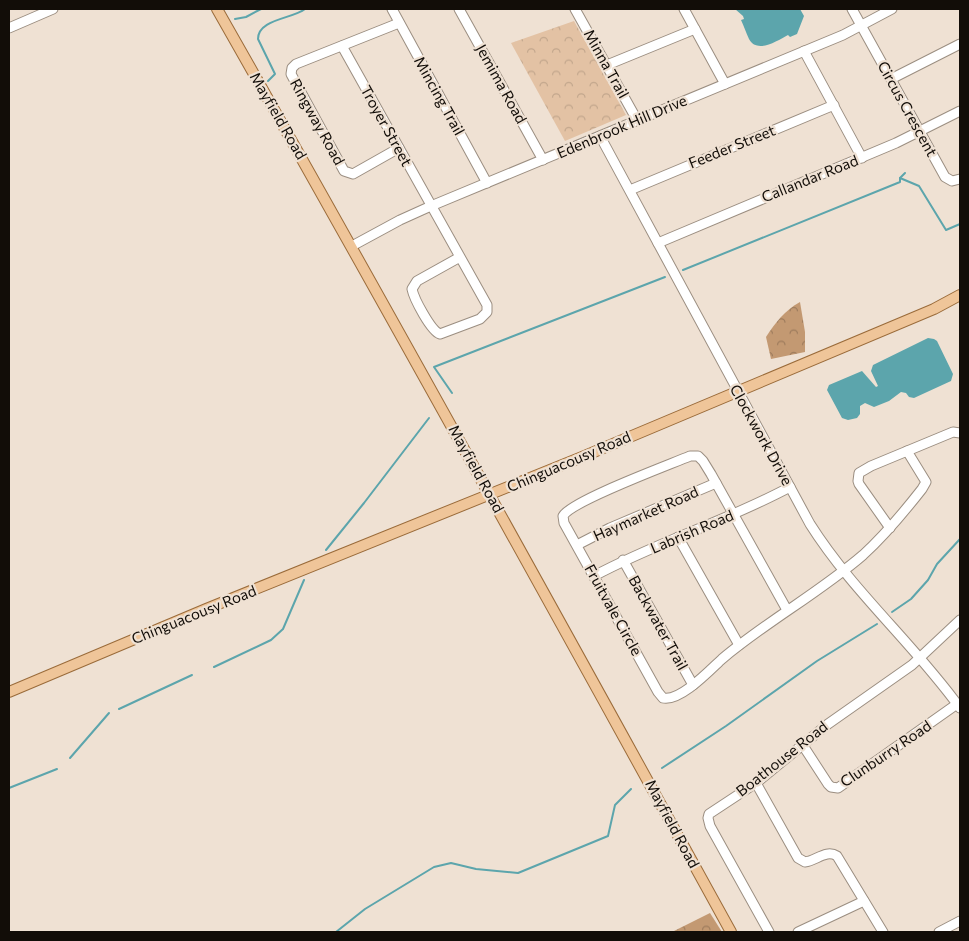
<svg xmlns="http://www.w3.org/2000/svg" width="969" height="941" viewBox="0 0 969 941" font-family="Commissioner,sans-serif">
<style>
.forest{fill:url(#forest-crowns)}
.park{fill:url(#park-crowns)}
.water{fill:#5ca5ac}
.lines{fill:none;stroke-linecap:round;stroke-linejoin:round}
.stream{stroke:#5ca5ac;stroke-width:2}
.minor-casing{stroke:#9b8e81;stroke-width:11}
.major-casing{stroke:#9a6b3a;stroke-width:12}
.minor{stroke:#fff;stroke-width:9}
.major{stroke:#efc599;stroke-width:10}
.labels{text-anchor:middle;stroke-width:4.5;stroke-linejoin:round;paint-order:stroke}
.street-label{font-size:15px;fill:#120d08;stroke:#efe1d3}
</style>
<defs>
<pattern id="forest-crowns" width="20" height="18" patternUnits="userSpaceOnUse" patternTransform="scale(1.25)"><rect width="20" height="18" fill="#c39972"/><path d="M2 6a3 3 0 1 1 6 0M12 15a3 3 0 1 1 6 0" fill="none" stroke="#9d7b5c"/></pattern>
<pattern id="park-crowns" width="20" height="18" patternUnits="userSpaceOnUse" patternTransform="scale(1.25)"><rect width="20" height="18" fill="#e3c2a4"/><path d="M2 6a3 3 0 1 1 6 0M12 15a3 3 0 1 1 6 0" fill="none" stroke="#c2a68c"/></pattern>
</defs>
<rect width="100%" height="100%" fill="#efe1d3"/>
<g class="forest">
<path d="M 800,302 L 805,332 L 805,352 L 771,359 L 766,337 C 775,323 785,310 800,302 Z"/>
<polygon points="710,913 722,932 672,932"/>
</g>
<polygon class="park" points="574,21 626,115 565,141 511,43"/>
<g class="water">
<path d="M 735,9 L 800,9 L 804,16 L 797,34 L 790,37 L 788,35 C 777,41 757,54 749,39 C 746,33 744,26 741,20 L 744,19 L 743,16 Z"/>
<polygon points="928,338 934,339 937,341 953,374 951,381 914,398 909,397 906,393 901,392 889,401 874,407 865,403 860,406 860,414 857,418 848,420 842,418 827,390 829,385 862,371 876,387 878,386 871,371 873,365"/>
</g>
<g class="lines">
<g class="stream">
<polyline points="235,19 246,17 261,9"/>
<path d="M 268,81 L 275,74 L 258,39 C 258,19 292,19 305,9"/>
<polyline points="900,178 919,186 946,230 960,224"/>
<polyline points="683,270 900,182 900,178 905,173"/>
<polyline points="452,393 434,367 665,277"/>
<polyline points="326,550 364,503 429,418"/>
<polyline points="892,612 911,599 928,580 937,564 960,539"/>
<polyline points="214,667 271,640 283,629 304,580"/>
<polyline points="119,709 192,675"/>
<polyline points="70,758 109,713"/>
<polyline points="662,768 726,726 817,661 877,624"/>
<polyline points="9,788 57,769"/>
<polyline points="336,932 365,909 434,867 451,863 476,869 518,873 608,836 615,805 631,789"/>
</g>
<defs>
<g id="minor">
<polyline points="392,9 487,183"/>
<polyline points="459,9 543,160"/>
<polyline points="575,9 637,120"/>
<polyline points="684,9 725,84"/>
<polyline points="852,9 945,177 952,181 960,179"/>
<polyline points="9,28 53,9"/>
<path d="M 342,46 L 487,305 L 487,312 L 480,319 L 440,334 C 431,331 414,299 412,289 L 417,281 L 460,257"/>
<polyline points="804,51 862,158"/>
<polyline points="607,65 695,29"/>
<polyline points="891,79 960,44"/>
<path d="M 600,136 L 810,524 C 853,592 914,644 960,708"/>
<polyline points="399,148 353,174 344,171 291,74 292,68 296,64 399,23"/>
<polyline points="630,190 834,105"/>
<polyline points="658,243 896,143 960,111"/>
<polyline points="352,246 400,220 431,206 843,35 892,9"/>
<polyline points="890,528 859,484 858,481 859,473 871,466 953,432 960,433"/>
<polyline points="678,537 739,645"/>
<polyline points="577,545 610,528 716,483"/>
<polyline points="623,560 693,685"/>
<path d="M 594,576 C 657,542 727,521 790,487"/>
<path d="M 787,610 L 711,474 L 703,461 L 698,456 L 690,456 C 669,465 571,501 563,516 L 564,523 L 658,692 L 663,698 C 680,702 710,670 722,659 C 767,621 819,593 863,555 C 885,535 904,512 922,489 L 926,482 L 907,451"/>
<polyline points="802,744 828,784 831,787 838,788 957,704"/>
<path d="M 756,783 L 798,858 L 805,862 C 816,861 826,849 837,856 L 883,932"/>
<polyline points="769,932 710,826 708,818 709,814 756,783 828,724 912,665 960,620"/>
<polyline points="798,932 864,901"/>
<polyline points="939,932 960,921"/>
</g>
<g id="major">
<path d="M 217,9 C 391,315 561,623 731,932"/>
<polyline points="9,692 206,609 582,457 934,309 960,295"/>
</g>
</defs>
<use href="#minor" class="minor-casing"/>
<use href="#major" class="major-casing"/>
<use href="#minor" class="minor"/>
<use href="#major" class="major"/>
</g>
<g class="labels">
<g class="street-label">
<text transform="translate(606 64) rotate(61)" y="5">Minna Trail</text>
<text transform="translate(501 84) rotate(61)" y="5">Jemima Road</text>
<text transform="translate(439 96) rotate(61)" y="5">Mincing Trail</text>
<text transform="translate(907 109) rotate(61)" y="5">Circus Crescent</text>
<text transform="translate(278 116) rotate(60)" y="5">Mayfield Road</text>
<text transform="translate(317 122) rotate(61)" y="5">Ringway Road</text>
<text transform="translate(386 126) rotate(61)" y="5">Troyer Street</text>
<text transform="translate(622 127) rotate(-23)" y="5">Edenbrook Hill Drive</text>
<text transform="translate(732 147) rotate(-22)" y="5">Feeder Street</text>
<text transform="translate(810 179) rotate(-22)" y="5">Callandar Road</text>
<text transform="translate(761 435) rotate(61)" y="5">Clockwork Drive</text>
<text transform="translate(569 462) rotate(-23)" y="5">Chinguacousy Road</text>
<text transform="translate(476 469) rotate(61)" y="5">Mayfield Road</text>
<text transform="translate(646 514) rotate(-24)" y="5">Haymarket Road</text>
<text transform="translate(692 532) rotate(-23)" y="5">Labrish Road</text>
<text transform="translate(613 610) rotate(61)" y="5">Fruitvale Circle</text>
<text transform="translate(194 615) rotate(-22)" y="5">Chinguacousy Road</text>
<text transform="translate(658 623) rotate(61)" y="5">Backwater Trail</text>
<text transform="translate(886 754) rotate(-34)" y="5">Clunburry Road</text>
<text transform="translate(782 759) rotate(-38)" y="5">Boathouse Road</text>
<text transform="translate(672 824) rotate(62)" y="5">Mayfield Road</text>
</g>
</g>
<rect width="969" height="941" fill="none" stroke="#120d08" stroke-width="20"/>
</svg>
